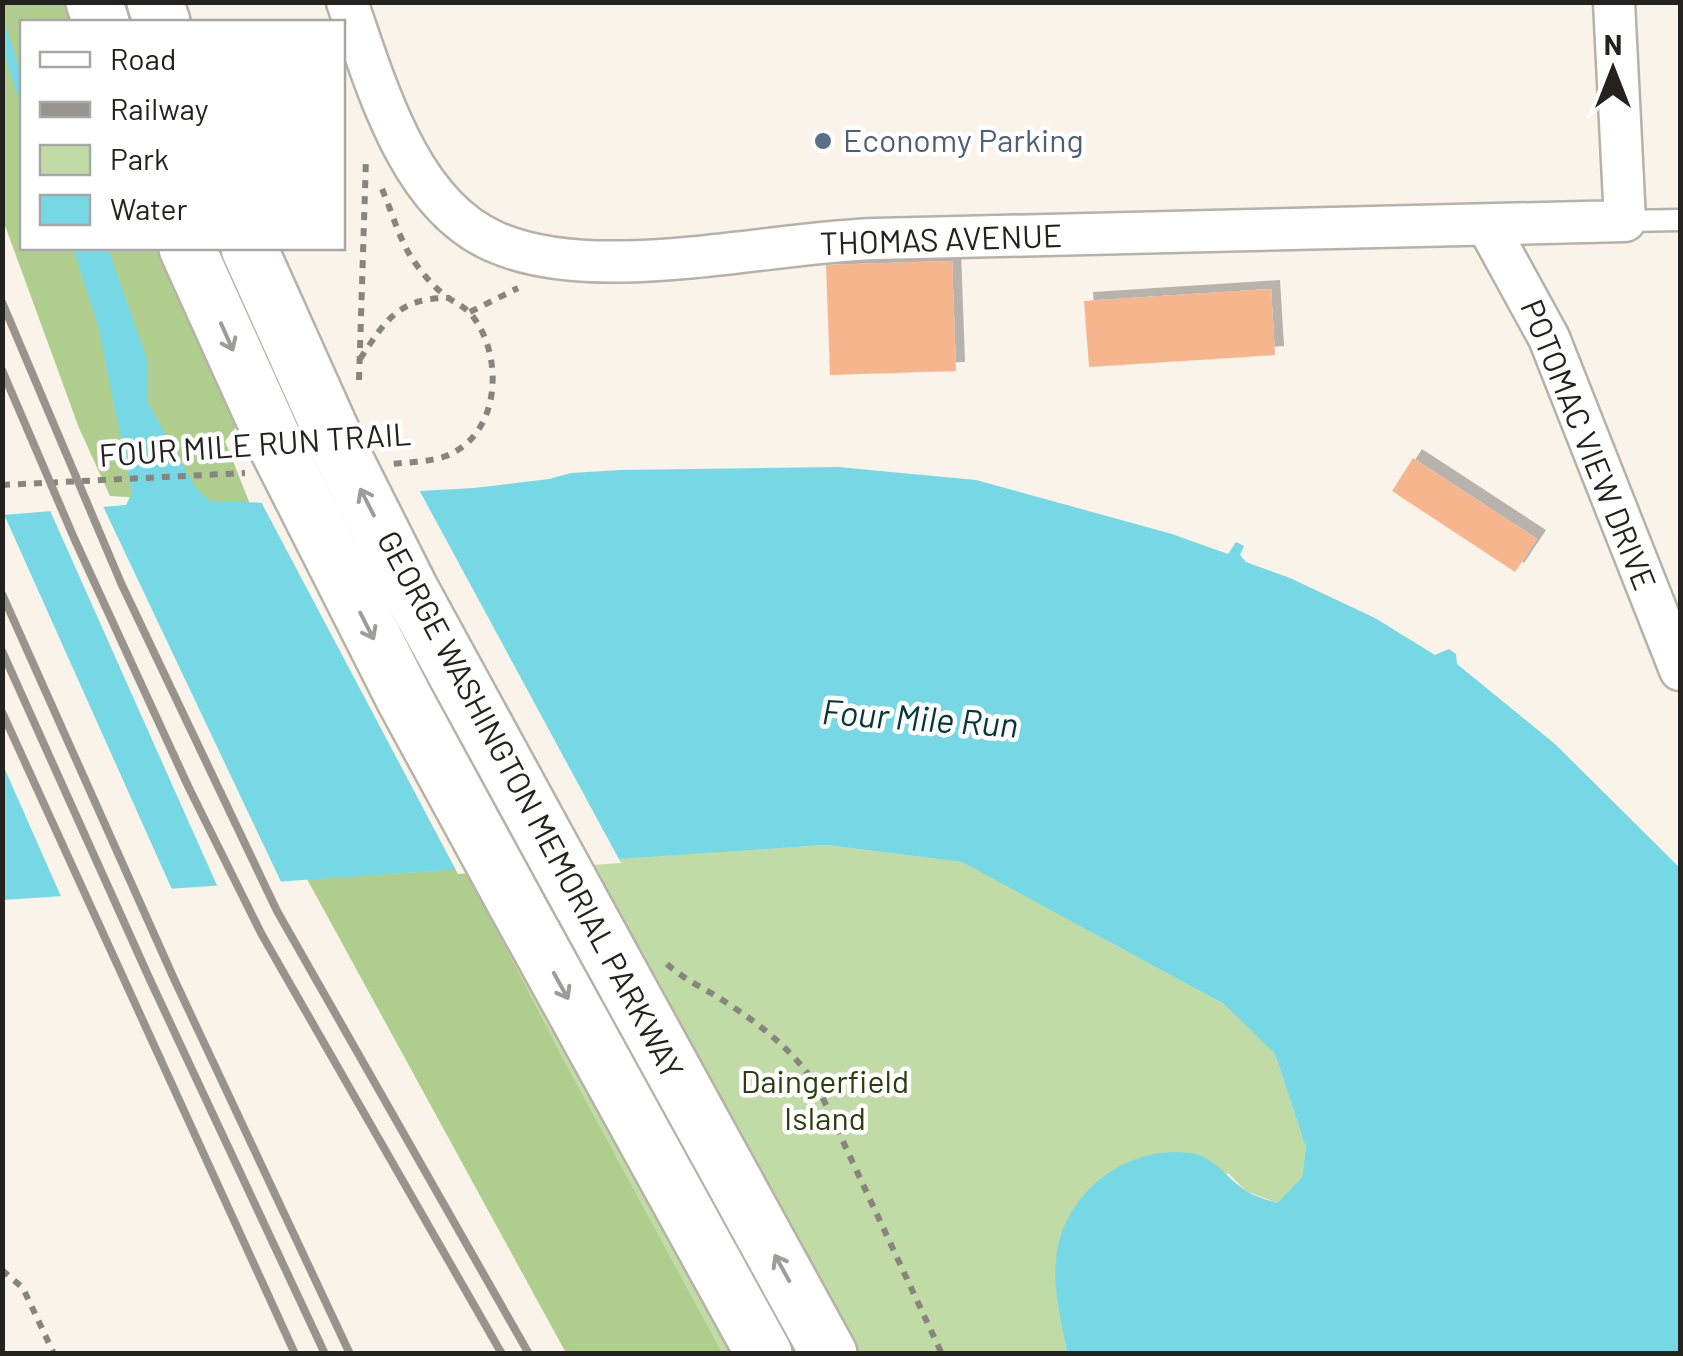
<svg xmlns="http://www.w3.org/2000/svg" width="1683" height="1356" viewBox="0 0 1683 1356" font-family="Barlow,sans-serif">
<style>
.green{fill:#c1dba6}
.forest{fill:#afce8e}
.water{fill:#76d8e4}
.pier{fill:#f9f3e9}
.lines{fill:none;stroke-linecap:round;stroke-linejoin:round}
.stream{stroke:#76d8e4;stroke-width:10}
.building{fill:#f7b58d;filter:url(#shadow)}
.service-casing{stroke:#b7b2a8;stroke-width:25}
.minor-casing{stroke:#b7b2a8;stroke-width:45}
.motorway-casing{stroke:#b7b2a8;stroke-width:60}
.path{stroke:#88847e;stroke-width:6;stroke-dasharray:8 8;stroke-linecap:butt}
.service{stroke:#fff;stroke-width:20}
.minor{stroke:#fff;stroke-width:40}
.motorway{stroke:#fff;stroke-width:55}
.rail{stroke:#98948d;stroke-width:8}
.motorway-bridge-casing{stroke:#b7b2a8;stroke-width:60;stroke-linecap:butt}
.motorway-bridge{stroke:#fff;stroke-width:55}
.oneway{stroke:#9c9c9a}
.service-dot{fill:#5c6f8a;stroke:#fff;stroke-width:4}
.labels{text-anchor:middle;stroke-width:9;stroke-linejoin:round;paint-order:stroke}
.service-label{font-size:32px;fill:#4e5e75;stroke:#fff;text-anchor:start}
.street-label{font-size:32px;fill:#24221f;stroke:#fff}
.park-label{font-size:32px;fill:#2a3e0f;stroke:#fff}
.water-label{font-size:35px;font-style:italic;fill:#05363b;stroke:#fff}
</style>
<defs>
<filter id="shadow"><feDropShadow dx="9" dy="-9" stdDeviation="0" flood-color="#0004"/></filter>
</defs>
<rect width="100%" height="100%" fill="#f9f3e9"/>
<polygon class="green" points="826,845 963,862 1224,1004 1275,1054 1306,1148 1302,1177 1277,1203 1246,1191 1228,1173 1057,1297 1067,1353 670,1353 422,871"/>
<g class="forest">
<polygon points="3,3 70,3 76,22 22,22 22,248 166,248 240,422 225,441 250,504 110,496 79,428 3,220"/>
<polygon points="465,869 561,1055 722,1353 566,1353 307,879"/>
</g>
<path class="water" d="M 73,248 L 108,248 L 147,359 L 148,403 L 196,488 L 210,501 L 273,503 L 347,495 L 474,488 L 549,479 L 571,473 L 620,470 L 838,467 L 976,480 L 1172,534 L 1228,554 L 1236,542 L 1244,546 L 1240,555 L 1246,562 L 1290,578 L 1375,618 L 1435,655 L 1449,649 L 1456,654 L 1457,664 L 1555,744 L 1680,868 L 1680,1353 L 1067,1353 C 1062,1324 1053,1292 1056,1261 C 1061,1194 1126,1144 1191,1153 C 1214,1156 1229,1181 1248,1192 C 1257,1197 1267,1200 1277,1203 L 1302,1177 L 1306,1148 L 1275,1054 L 1224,1004 L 962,862 L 826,845 L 3,900 L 3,515 L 126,505 L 132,493 L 98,326 Z"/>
<g class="pier">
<polygon points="417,486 621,863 458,874 259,498"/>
<polygon points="101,502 283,886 219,890 48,506"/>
<polygon points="3,511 3,512 174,894 63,901 3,765"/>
</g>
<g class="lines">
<polyline class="stream" points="2,30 22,93"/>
</g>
<g class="building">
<polygon points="952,261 956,371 830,375 826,265"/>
<polygon points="1271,289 1275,355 1089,367 1084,301"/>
<polygon points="1413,458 1537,539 1515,572 1392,491"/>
</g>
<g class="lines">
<defs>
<polyline id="service" points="1625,221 1680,220"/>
<g id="minor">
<path d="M 347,2 C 376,84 408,203 493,241 C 594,287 765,242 876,239 C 1126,231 1376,228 1625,221 L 1614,2"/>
<polyline points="1487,225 1549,338 1680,670"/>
</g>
<g id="motorway">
<polyline points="94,2 101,22"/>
<polyline points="155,2 162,22"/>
<polyline points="187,248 276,445"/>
<polyline points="249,248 336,442"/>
<polyline points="578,897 829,1354"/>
<polyline points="514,900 764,1354"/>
</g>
</defs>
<use href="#service" class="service-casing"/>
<use href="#minor" class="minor-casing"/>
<use href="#motorway" class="motorway-casing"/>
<g class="path">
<path d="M 382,189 C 392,212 399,239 413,260 C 422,273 436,290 450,299 C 459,305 467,308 474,318 C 504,359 500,435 446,456 C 430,462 409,462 392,464"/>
<polyline points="470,312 518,288"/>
<path d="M 360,359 C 386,320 398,298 449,298"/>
<polyline points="359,380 366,158"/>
<polyline points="2,485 245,473"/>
<path d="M 667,964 C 684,980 708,990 727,1003 C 764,1027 796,1053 819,1090 L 942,1354"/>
<polyline points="2,1270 23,1288 54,1354"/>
</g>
<use href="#service" class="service"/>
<use href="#minor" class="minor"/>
<use href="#motorway" class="motorway"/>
<g class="rail">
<polyline points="2,302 121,583 277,911 529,1354"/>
<polyline points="2,370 74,538 188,786 262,935 502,1354"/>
<polyline points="2,594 175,981 350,1354"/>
<polyline points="2,651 151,982 325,1354"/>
<polyline points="2,712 295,1354"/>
</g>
<defs>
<g id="motorway-bridge">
<polyline points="336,442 411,591 578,897"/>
<polyline points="276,445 404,698 514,900"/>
</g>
</defs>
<use href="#motorway-bridge" class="motorway-bridge-casing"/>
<use href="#motorway-bridge" class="motorway-bridge"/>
</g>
<defs><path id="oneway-shaft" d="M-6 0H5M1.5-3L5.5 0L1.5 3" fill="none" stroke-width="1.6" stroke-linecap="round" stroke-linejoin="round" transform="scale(2.5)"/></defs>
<g class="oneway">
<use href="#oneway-shaft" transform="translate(227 337) rotate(66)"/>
<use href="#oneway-shaft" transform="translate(367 502) rotate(-117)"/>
<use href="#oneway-shaft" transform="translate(367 626) rotate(63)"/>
<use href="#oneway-shaft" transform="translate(561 986) rotate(61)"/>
<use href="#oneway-shaft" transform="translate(782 1268) rotate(-119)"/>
</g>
<circle class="service-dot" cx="823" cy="141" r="10"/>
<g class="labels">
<g class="service-label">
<text x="843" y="152">Economy Parking</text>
</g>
<g class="street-label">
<text transform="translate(941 240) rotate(-2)" y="11">THOMAS AVENUE</text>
<text transform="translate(255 445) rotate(-4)" y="11">FOUR MILE RUN TRAIL</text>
<text transform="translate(1588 445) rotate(68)" y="11">POTOMAC VIEW DRIVE</text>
<text transform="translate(530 805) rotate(62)" y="11">GEORGE WASHINGTON MEMORIAL PARKWAY</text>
</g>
<g class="park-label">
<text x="825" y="1093">Daingerfield<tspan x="825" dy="37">Island</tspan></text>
</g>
<g class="water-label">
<text transform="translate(920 719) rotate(4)" y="12">Four Mile Run</text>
</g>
</g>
<rect width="1683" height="1356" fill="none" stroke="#24221f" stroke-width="10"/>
<rect x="20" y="20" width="325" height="230" fill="#ffffff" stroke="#a7a7a5" stroke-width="2.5"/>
<rect x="40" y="52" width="50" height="15" fill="#ffffff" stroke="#a7a7a5" stroke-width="2.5"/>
<text x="110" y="70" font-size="30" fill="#24221f">Road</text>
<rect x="40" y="102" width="50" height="15" fill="#98948d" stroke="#a7a7a5" stroke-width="2.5"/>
<text x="110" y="120" font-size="30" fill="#24221f">Railway</text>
<rect x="40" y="145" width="50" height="30" fill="#c1dba6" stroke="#a7a7a5" stroke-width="2.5"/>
<text x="110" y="170" font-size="30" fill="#24221f">Park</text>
<rect x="40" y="195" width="50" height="30" fill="#76d8e4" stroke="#a7a7a5" stroke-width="2.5"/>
<text x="110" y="220" font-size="30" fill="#24221f">Water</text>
<g transform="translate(1613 70)" stroke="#ffffff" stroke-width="8" paint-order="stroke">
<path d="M0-8L18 38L0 25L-18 38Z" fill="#24221f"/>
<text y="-15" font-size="28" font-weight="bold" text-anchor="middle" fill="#24221f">N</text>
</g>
</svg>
